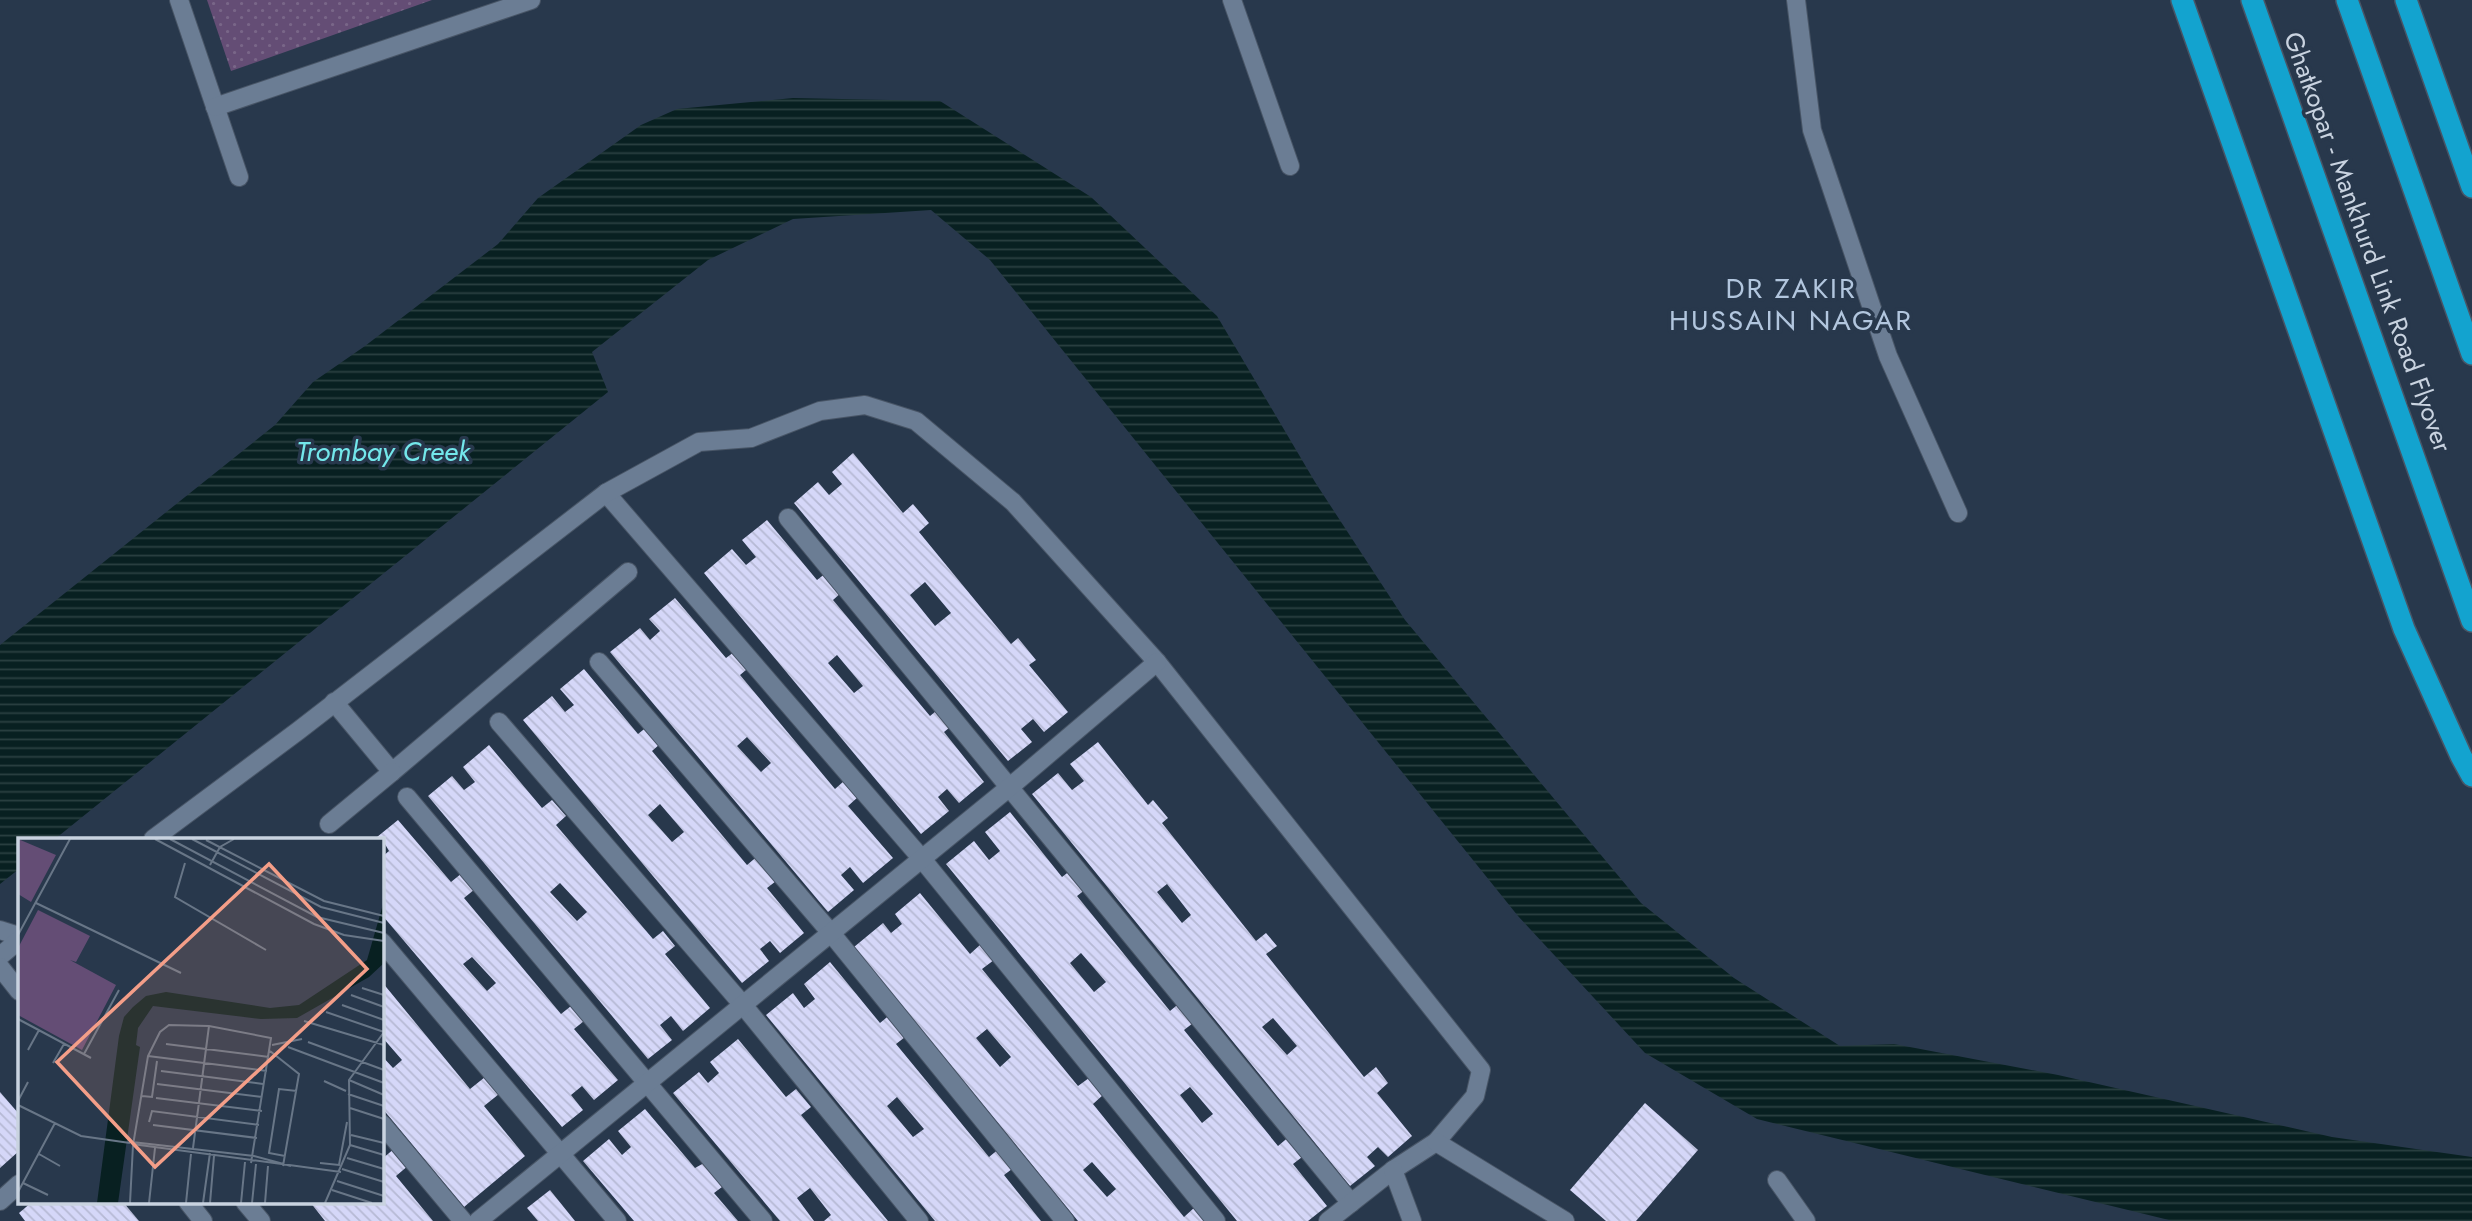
<svg xmlns="http://www.w3.org/2000/svg" width="2472" height="1221" viewBox="0 0 2472 1221" font-family="Jost,sans-serif">
<style>
.grass{fill:url(#grass-dots)}
.water{fill:url(#water-rules)}
.building{fill:url(#building-back-hatch);fill-rule:evenodd}
.lines{fill:none;stroke-linecap:round;stroke-linejoin:round}
.minor-casing{stroke:#485566;stroke-width:20}
.highway-casing{stroke:#485566;stroke-width:24}
.minor{stroke:#6b7d94;stroke-width:18}
.highway{stroke:#13a3cf;stroke-width:21}
.labels{text-anchor:middle;stroke-width:7;stroke-linejoin:round;paint-order:stroke}
.street-label{font-size:26px;fill:#c9d3e0;stroke:#28384c}
.neighbourhood-label{font-size:28px;letter-spacing:2px;fill:#b2c6de;stroke:#28384c}
.water-label{font-size:28px;font-style:italic;fill:#73e7eb;stroke:#28384c}
.inset-road{fill:none;stroke:#687687;stroke-width:2}
.view{fill:#f49e88;fill-opacity:0.15;stroke:#f49e88;stroke-width:3.5}
.inset-edge{fill:none;stroke:#c9d3e0;stroke-width:3.5}
</style>
<defs>
<pattern id="grass-dots" width="8" height="8" patternUnits="userSpaceOnUse" patternTransform="scale(1.75)"><rect width="8" height="8" fill="#644d75"/><path d="M2 2h.1M6 6h.1" fill="none" stroke="#796688" stroke-width="1.8" stroke-linecap="round"/></pattern>
<pattern id="water-rules" width="6" height="5" patternUnits="userSpaceOnUse" patternTransform="scale(1.75)"><rect width="6" height="5" fill="#082021"/><path d="M0 2.5h6" fill="none" stroke="#2b4041"/></pattern>
<pattern id="building-back-hatch" width="6" height="6" patternUnits="userSpaceOnUse" patternTransform="scale(1.75)"><rect width="6" height="6" fill="#d5d7f8"/><path d="M-1 5l2 2M0 0l6 6M5-1l2 2" fill="none" stroke="#b6b9d4"/></pattern>
</defs>
<rect width="100%" height="100%" fill="#28384c"/>
<polygon class="grass" points="207,0 432,0 231,71"/>
<polygon class="water" points="793,98 940,101 1091,197 1217,316 1315,482 1405,620 1641,903 1734,978 1840,1046 1894,1044 2058,1075 2332,1137 2472,1157 2472,1221 2173,1221 1757,1119 1645,1053 1518,916 990,260 931,210 793,219 708,260 592,352 608,392 55,839 19,839 19,869 0,884 0,645 275,425 313,382 365,346 498,244 538,198 641,125 677,109"/>
<g class="building">
<path d="M 853,453 L 903,513 L 913,504 L 929,523 L 919,532 L 1011,644 L 1018,638 L 1036,660 L 1029,665 L 1068,712 L 1044,732 L 1033,719 L 1021,729 L 1032,742 L 1008,761 L 794,503 L 818,482 L 829,495 L 842,484 L 832,472 ZM 925,582 L 951,613 L 935,626 L 910,595 Z"/>
<path d="M 767,520 L 817,580 L 826,573 L 842,592 L 833,600 L 930,716 L 941,707 L 955,723 L 944,732 L 984,782 L 959,803 L 947,789 L 938,797 L 949,811 L 921,834 L 704,573 L 732,549 L 746,565 L 756,557 L 742,540 ZM 837,655 L 863,686 L 854,693 L 828,663 Z"/>
<path d="M 675,598 L 726,658 L 738,649 L 752,665 L 740,675 L 835,789 L 844,781 L 858,797 L 848,806 L 893,858 L 863,883 L 850,867 L 841,875 L 854,890 L 828,912 L 610,652 L 640,628 L 650,640 L 660,631 L 649,619 ZM 747,737 L 771,763 L 761,772 L 737,746 Z"/>
<path d="M 584,669 L 638,734 L 648,726 L 660,744 L 652,751 L 747,865 L 760,854 L 780,878 L 767,888 L 804,933 L 780,953 L 770,941 L 760,949 L 769,961 L 742,983 L 523,720 L 552,696 L 565,712 L 574,705 L 560,689 ZM 660,804 L 684,832 L 672,842 L 648,815 Z"/>
<path d="M 1098,742 L 1148,805 L 1153,800 L 1168,818 L 1162,823 L 1256,941 L 1266,933 L 1277,946 L 1266,954 L 1364,1077 L 1376,1067 L 1388,1083 L 1377,1093 L 1412,1136 L 1388,1157 L 1378,1147 L 1367,1157 L 1375,1166 L 1350,1186 L 1032,794 L 1058,773 L 1072,790 L 1084,781 L 1070,764 ZM 1167,884 L 1191,915 L 1182,923 L 1157,892 ZM 1273,1018 L 1297,1046 L 1287,1055 L 1262,1027 Z"/>
<path d="M 489,745 L 542,808 L 552,800 L 566,816 L 556,825 L 653,939 L 663,931 L 675,946 L 665,954 L 710,1008 L 683,1031 L 671,1016 L 660,1025 L 672,1040 L 648,1059 L 428,796 L 452,776 L 464,790 L 475,782 L 463,767 ZM 560,883 L 587,912 L 577,921 L 550,892 Z"/>
<path d="M 1010,812 L 1062,877 L 1075,867 L 1090,886 L 1077,896 L 1170,1011 L 1182,1001 L 1197,1020 L 1184,1030 L 1278,1146 L 1291,1135 L 1306,1154 L 1293,1164 L 1327,1206 L 1308,1221 L 1237,1221 L 946,864 L 974,841 L 989,860 L 1000,851 L 985,832 ZM 1081,953 L 1106,982 L 1094,992 L 1070,963 ZM 1190,1087 L 1213,1114 L 1202,1123 L 1180,1095 Z"/>
<path d="M 398,820 L 451,882 L 467,869 L 480,885 L 464,898 L 561,1014 L 576,1002 L 589,1017 L 574,1029 L 618,1080 L 594,1100 L 582,1086 L 571,1095 L 583,1110 L 562,1127 L 382,915 L 382,857 L 389,851 L 382,839 L 377,837 ZM 472,957 L 496,983 L 487,991 L 463,964 Z"/>
<path d="M 920,893 L 970,954 L 981,944 L 994,960 L 982,969 L 1078,1086 L 1089,1078 L 1103,1095 L 1093,1104 L 1184,1217 L 1195,1207 L 1207,1221 L 1078,1221 L 854,947 L 883,923 L 891,933 L 902,924 L 895,914 ZM 987,1029 L 1011,1057 L 1000,1067 L 976,1038 ZM 1092,1162 L 1116,1189 L 1107,1197 L 1083,1170 Z"/>
<path d="M 830,962 L 880,1023 L 892,1013 L 909,1034 L 896,1044 L 989,1157 L 1000,1148 L 1016,1166 L 1004,1175 L 1041,1221 L 935,1221 L 766,1015 L 793,993 L 804,1008 L 815,999 L 804,984 ZM 897,1097 L 924,1129 L 913,1137 L 887,1106 Z"/>
<polygon points="382,982 470,1089 485,1077 499,1094 484,1106 525,1156 464,1207 382,1108 382,1056 393,1068 402,1060 382,1037"/>
<polygon points="738,1039 786,1097 796,1089 811,1107 801,1115 888,1221 824,1221 831,1215 810,1188 797,1198 814,1221 780,1221 673,1093 699,1072 708,1083 719,1073 710,1062"/>
<polygon points="0,1092 19,1114 19,1151 0,1168"/>
<polygon points="1645,1103 1698,1150 1636,1221 1606,1221 1570,1190"/>
<polygon points="645,1109 695,1168 704,1163 726,1184 714,1193 738,1221 634,1221 583,1161 609,1139 622,1155 631,1147 618,1131"/>
<polygon points="395,1148 409,1165 396,1176 433,1221 325,1221 310,1202 382,1202 382,1159"/>
<polygon points="550,1190 575,1221 538,1221 527,1208"/>
<polygon points="32,1202 123,1202 139,1221 25,1221 19,1213"/>
</g>
<g class="lines">
<defs>
<g id="minor">
<polyline points="179,0 239,177"/>
<polyline points="1232,0 1290,166"/>
<polyline points="1796,0 1812,130 1888,356 1958,513"/>
<polyline points="215,107 531,0"/>
<polyline points="606,493 922,859 1216,1221"/>
<polyline points="788,518 1351,1203"/>
<polyline points="599,662 831,933 1065,1221"/>
<polyline points="334,702 392,772 628,572"/>
<polyline points="499,722 743,1005 919,1221"/>
<polyline points="407,797 763,1221"/>
<polyline points="329,824 392,772"/>
<polyline points="153,839 298,731 606,493 699,442 751,438 820,411 865,405 916,421 1013,502 1157,662 1481,1070 1475,1096 1436,1142 1393,1170 1328,1221"/>
<polyline points="0,930 19,936"/>
<polyline points="382,942 617,1221"/>
<polyline points="0,956 19,940"/>
<polyline points="0,967 19,991"/>
<polyline points="382,1124 463,1221"/>
<polyline points="1436,1142 1565,1221"/>
<polyline points="1393,1170 1412,1221"/>
<polyline points="1777,1180 1806,1221"/>
<polyline points="0,1201 19,1184"/>
<polyline points="188,1202 203,1221"/>
<polyline points="245,1202 261,1221"/>
<polyline points="478,1221 1011,786 1157,662"/>
</g>
<g id="highway">
<polyline points="2182,0 2404,629 2461,756 2472,776"/>
<polyline points="2252,0 2472,621"/>
<polyline points="2347,0 2472,354"/>
<polyline points="2406,0 2472,187"/>
</g>
</defs>
<use href="#minor" class="minor-casing"/>
<use href="#highway" class="highway-casing"/>
<use href="#minor" class="minor"/>
<use href="#highway" class="highway"/>
</g>
<g class="labels">
<g class="street-label">
<text transform="translate(2368 242) rotate(70)" y="9">Ghatkopar - Mankhurd Link Road Flyover</text>
</g>
<g class="neighbourhood-label">
<text x="1791" y="298">DR ZAKIR<tspan x="1791" dy="32">HUSSAIN NAGAR</tspan></text>
</g>
<g class="water-label">
<text x="383" y="461">Trombay Creek</text>
</g>
</g>
<g transform="translate(18 838)">
<rect width="366" height="366" fill="#28384c"/>
<path d="M 20,72 L 72,98 L 58,124 L 52,122 L 98,147 L 64,212 L 0,177 L 0,110 Z" fill="#644d75"/>
<path d="M 0,1 L 38,17 L 13,64 L 0,56 Z" fill="#644d75"/>
<path d="M 366,63 L 366,125 L 351,139 L 279,180 L 243,181 L 135,168 L 120,190 L 118,207 L 122,209 L 100,365 L 79,365 L 101,198 L 106,179 L 115,169 L 128,158 L 148,154 L 252,170 L 281,167 L 349,122 Z" fill="#082021"/>
<path class="inset-road" d="M 137,1 L 296,86 L 326,97 L 366,103M 152,1 L 299,79 L 366,95M 174,1 L 303,69 L 366,85M 188,2 L 306,63 L 366,78M 167,25 L 157,59 L 248,112M 192,27 L 202,9 L 216,1M 18,65 L 163,135M 0,97 L 52,1M 344,150 L 366,157M 333,157 L 366,169M 324,167 L 366,182M 308,174 L 366,194M 0,181 L 73,220M 286,183 L 366,207M 290,204 L 366,232M 148,206 L 251,219M 254,207 L 284,201M 270,209 L 366,245M 10,212 L 21,192M 252,213 L 281,236 L 265,328M 66,216 L 101,152M 130,218 L 249,233M 35,225 L 46,206M 143,233 L 245,246M 331,242 L 366,257M 306,243 L 328,253M 139,246 L 244,259M 330,256 L 366,268M 124,258 L 134,259 L 139,223M 138,260 L 244,273M 0,263 L 10,244M 0,267 L 63,298 L 112,305M 332,270 L 366,281M 131,284 L 134,273 L 241,287M 135,287 L 239,300M 333,297 L 366,305M 114,304 L 236,318 L 273,328M 114,306 L 323,334M 332,307 L 366,317M 175,310 L 191,188M 21,316 L 42,328M 267,318 L 251,315 L 261,251 L 279,253M 329,320 L 366,331M 302,325 L 321,327 L 329,284M 324,331 L 366,344M 319,343 L 366,358M 5,345 L 30,357M 314,352 L 354,365M 0,354 L 37,285M 112,365 L 115,307 L 130,218 L 142,194 L 151,187 L 191,188 L 253,200 L 233,325M 131,365 L 137,310M 168,365 L 173,316M 185,365 L 192,315M 192,365 L 196,318M 223,365 L 227,324M 234,365 L 238,326M 247,365 L 250,328M 307,365 L 332,307 L 331,242 L 366,194"/>
<path class="view" d="M 251,26 L 349,131 L 137,329 L 39,224 Z"/>
<rect width="366" height="366" class="inset-edge"/>
</g>
</svg>
